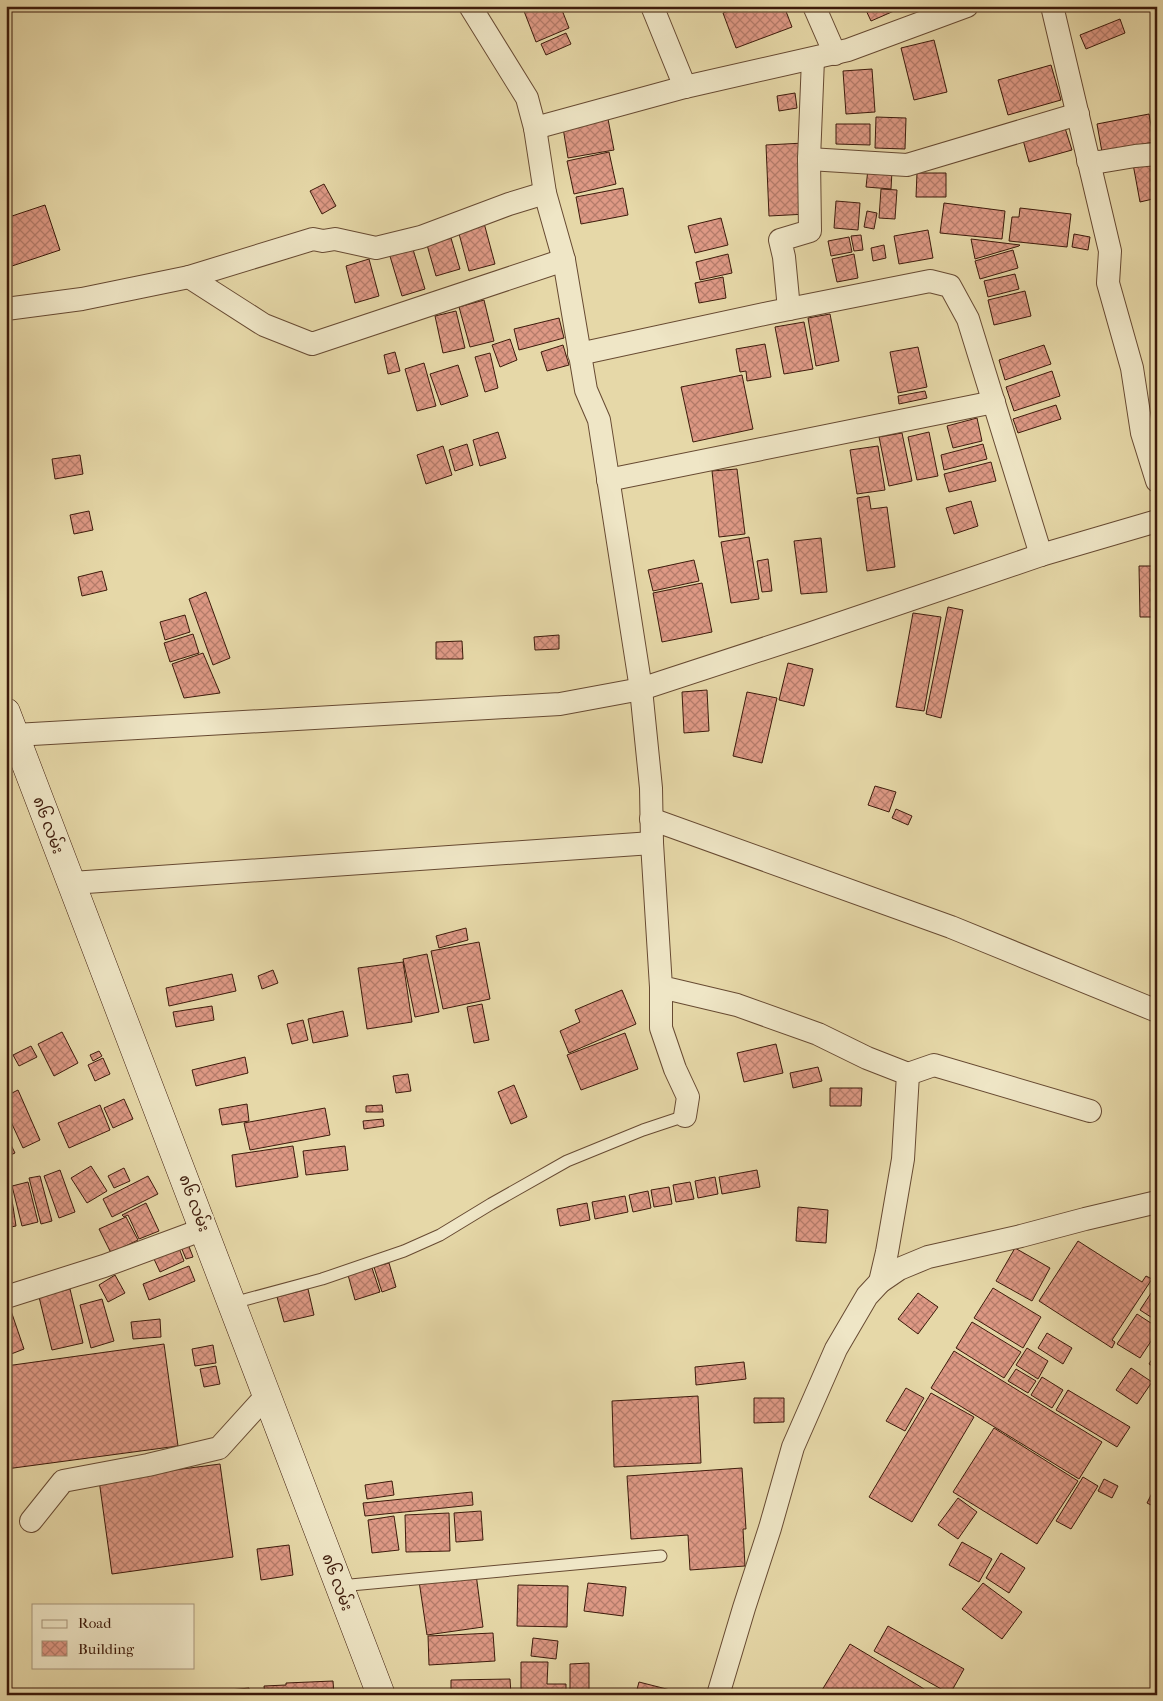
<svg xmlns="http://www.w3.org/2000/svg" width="1163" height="1701" viewBox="0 0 1163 1701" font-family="'IM FELL French Canon','Noto Sans Myanmar',serif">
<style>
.building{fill:url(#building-cross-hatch);stroke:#3d1b0b}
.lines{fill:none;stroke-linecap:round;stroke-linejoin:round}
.lane-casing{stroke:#674a32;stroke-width:13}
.street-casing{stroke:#674a32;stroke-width:24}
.secondary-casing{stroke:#3d1b0b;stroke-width:29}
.lane{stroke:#efe6c6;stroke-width:11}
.street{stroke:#efe6c6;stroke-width:22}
.secondary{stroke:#efe6c6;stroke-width:28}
.labels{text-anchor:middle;stroke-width:5;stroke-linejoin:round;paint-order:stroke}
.street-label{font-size:16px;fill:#3d1b0b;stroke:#efe6c6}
</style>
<defs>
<pattern id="building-cross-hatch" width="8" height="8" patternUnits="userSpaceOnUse" patternTransform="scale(1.25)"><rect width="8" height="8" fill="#de9985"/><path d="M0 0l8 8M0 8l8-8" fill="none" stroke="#b57c6b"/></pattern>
</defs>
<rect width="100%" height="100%" fill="#e6d8a8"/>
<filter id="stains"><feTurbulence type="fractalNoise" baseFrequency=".004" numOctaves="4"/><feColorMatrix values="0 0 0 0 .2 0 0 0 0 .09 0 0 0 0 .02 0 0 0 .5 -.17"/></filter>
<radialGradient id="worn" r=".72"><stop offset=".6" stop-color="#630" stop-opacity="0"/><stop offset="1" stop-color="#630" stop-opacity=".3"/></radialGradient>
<g class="building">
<polygon points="522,6 556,6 558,12 562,10 569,28 536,42"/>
<polygon points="741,6 784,6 792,27 736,48 723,13"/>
<polygon points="864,6 892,6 894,11 871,21"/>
<polygon points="1120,19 1125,33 1086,49 1080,35"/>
<polygon points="566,33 571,44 546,55 541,44"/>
<polygon points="934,40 947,92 914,100 901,48"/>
<polygon points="1051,65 1061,100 1008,115 998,80"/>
<polygon points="872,69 875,112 846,114 843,71"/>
<polygon points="795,93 797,108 779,111 777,96"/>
<polygon points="1149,114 1154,142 1102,152 1097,124"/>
<polygon points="876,117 906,118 905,149 875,148"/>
<polygon points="608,119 614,150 568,158 563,128"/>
<polygon points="836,124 870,124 870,145 836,144"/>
<polygon points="1065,128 1072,150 1029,162 1023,140"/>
<polygon points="804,143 807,214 769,216 766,145"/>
<polygon points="609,152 616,184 574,194 567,161"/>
<polygon points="1152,160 1157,181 1157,198 1140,202 1133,164"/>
<polygon points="868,169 892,171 891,189 866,187"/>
<polygon points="917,173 946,173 946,197 916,197"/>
<polygon points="324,184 336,206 322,214 310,191"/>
<polygon points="623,188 628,215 581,224 576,197"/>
<polygon points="881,189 897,190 895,219 879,218"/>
<polygon points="836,201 860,203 858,230 834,228"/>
<polygon points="944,203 1005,211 1002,239 940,233"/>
<polygon points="45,205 60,250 6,268 6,218"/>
<polygon points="1020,208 1071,214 1067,247 1009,241 1012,217 1019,217"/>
<polygon points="867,211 877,213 874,229 864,227"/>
<polygon points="721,218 728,245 695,253 688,226"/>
<polygon points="484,223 495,264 469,271 458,230"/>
<polygon points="928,230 933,258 899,264 894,236"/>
<polygon points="1074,234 1090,237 1088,250 1072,247"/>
<polygon points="861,235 863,250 854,251 851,236"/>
<polygon points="849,237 852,252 831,256 828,241"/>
<polygon points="451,238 460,269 436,276 427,245"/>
<polygon points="971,239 1020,245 1019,246 975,259"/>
<polygon points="884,245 886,258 873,261 871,248"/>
<polygon points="412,246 425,289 402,296 389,253"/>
<polygon points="1013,250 1018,268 980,279 975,261"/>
<polygon points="728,254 732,273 700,280 696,262"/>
<polygon points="854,254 858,278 837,282 832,259"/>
<polygon points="369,259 379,296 355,303 346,266"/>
<polygon points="1015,274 1019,289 988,297 984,281"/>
<polygon points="723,277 726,298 699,303 695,283"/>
<polygon points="1025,291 1031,316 994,325 988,300"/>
<polygon points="484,300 494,341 470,347 459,307"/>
<polygon points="456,311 465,348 443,353 435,316"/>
<polygon points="830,314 839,361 816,366 808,318"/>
<polygon points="559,318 564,338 519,350 514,329"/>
<polygon points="804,322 813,369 784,374 775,327"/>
<polygon points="510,339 517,360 500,367 492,345"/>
<polygon points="765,344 771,377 747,381 746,371 740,372 736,349"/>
<polygon points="563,345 569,365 547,371 541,352"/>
<polygon points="1044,345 1051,364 1005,380 999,360"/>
<polygon points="918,347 927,387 898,393 890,352"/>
<polygon points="395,352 400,371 388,374 384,355"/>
<polygon points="490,353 498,388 485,392 475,357"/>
<polygon points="424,363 436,406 417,411 405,369"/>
<polygon points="458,365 468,396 441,405 430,374"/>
<polygon points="1052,371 1060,396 1014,411 1006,387"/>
<polygon points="742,375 753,429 693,442 681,387"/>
<polygon points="925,391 927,398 899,404 898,396"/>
<polygon points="1056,405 1061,419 1018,433 1013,419"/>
<polygon points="977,418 982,441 953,448 947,426"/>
<polygon points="498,432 506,458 480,466 473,440"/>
<polygon points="929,432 938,476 917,480 908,437"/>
<polygon points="902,433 912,481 889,486 879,437"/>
<polygon points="467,444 473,465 455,471 449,450"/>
<polygon points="983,444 987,459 944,470 941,455"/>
<polygon points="443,446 452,475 426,484 417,455"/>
<polygon points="878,446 885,490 857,494 850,450"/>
<polygon points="80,455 83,474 55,479 52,459"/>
<polygon points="991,462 996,481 949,492 944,474"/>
<polygon points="737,469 745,534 719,537 712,471"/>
<polygon points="869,496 871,509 887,507 895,567 867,571 857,498"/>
<polygon points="971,501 978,526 954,534 946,508"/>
<polygon points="89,511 93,530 74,534 70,515"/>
<polygon points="749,537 759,599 731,603 721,542"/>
<polygon points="821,538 827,592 801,594 794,541"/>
<polygon points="768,559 772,591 762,592 757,561"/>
<polygon points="694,560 699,581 653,591 648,570"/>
<polygon points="1139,566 1157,566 1157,617 1140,617"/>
<polygon points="102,571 107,590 82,596 78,577"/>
<polygon points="702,583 712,632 662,642 653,593"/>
<polygon points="206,592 230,658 213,665 189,599"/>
<polygon points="948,607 963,610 941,718 926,714"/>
<polygon points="913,613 941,617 924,711 896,707"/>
<polygon points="185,615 190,632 165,640 160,622"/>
<polygon points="193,634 199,653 170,662 164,643"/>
<polygon points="559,635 559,649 535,650 534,637"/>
<polygon points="462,641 463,659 436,659 436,642"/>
<polygon points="203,653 220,693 184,698 172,664"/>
<polygon points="788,663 813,669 804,706 779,700"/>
<polygon points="707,690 709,731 684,733 682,692"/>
<polygon points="747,692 777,698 762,763 733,756"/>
<polygon points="875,786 896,792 889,812 868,805"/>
<polygon points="896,809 912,816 908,825 892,818"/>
<polygon points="466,928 468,940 439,948 436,936"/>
<polygon points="479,942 490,999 443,1009 431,951"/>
<polygon points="427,954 439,1012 415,1017 403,959"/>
<polygon points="403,962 412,1022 367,1029 358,968"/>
<polygon points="273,970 278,983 262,989 258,976"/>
<polygon points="232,974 236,991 169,1006 166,988"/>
<polygon points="622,990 636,1024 569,1053 560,1031 580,1022 575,1010"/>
<polygon points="482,1004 489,1040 474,1043 467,1007"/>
<polygon points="212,1006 214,1020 176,1027 173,1012"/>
<polygon points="343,1011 348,1036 313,1043 308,1019"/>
<polygon points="303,1020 308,1040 292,1044 287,1024"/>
<polygon points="62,1032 78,1063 54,1076 38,1044"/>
<polygon points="625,1033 638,1069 581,1090 567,1055"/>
<polygon points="776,1044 783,1073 744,1082 737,1053"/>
<polygon points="31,1046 37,1057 19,1066 13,1055"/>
<polygon points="99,1051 102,1056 93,1061 90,1055"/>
<polygon points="245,1057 248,1073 196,1086 192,1070"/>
<polygon points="103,1058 110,1074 95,1081 88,1065"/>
<polygon points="818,1067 822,1081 793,1088 790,1073"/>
<polygon points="408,1074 411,1091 396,1093 393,1076"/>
<polygon points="514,1085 527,1117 511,1124 498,1092"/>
<polygon points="830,1088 862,1088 861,1106 830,1106"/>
<polygon points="18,1090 40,1140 23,1148 6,1111 6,1096"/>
<polygon points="124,1099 133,1119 113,1128 104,1108"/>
<polygon points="247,1104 249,1121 222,1125 219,1109"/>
<polygon points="100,1105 110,1130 69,1148 58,1123"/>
<polygon points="382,1105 383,1112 366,1112 366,1106"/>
<polygon points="325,1108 330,1135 250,1150 244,1123"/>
<polygon points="383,1119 384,1126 364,1129 363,1121"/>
<polygon points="6,1135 15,1153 6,1157"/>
<polygon points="293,1146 298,1177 236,1187 232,1155"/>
<polygon points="345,1146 348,1170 306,1175 303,1151"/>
<polygon points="91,1166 107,1191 87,1203 71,1178"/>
<polygon points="124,1168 130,1181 114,1188 108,1176"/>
<polygon points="60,1170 75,1212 59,1218 44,1176"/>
<polygon points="757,1170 760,1187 722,1194 719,1177"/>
<polygon points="40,1176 52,1221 41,1224 29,1178"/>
<polygon points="148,1176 158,1194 112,1217 103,1199"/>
<polygon points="715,1177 718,1194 698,1198 695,1181"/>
<polygon points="28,1182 38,1222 22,1226 12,1186"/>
<polygon points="690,1182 694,1199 676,1202 673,1185"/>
<polygon points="10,1187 16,1226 6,1228 6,1188"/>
<polygon points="669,1187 672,1204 654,1207 651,1190"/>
<polygon points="648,1191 651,1208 633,1212 629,1195"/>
<polygon points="625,1196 628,1212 595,1219 592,1202"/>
<polygon points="146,1203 159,1231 139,1239 128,1215 124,1217 122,1215"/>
<polygon points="587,1203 590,1220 560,1226 557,1209"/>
<polygon points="798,1207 828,1210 826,1243 796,1241"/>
<polygon points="126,1217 138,1240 111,1253 99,1229"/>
<polygon points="1078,1241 1142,1282 1146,1276 1152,1279 1112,1340 1115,1342 1112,1348 1039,1301"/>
<polygon points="188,1244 193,1257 186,1259 181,1247"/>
<polygon points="179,1248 184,1261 160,1272 154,1259"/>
<polygon points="1015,1248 1050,1268 1032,1301 996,1281"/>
<polygon points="389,1263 396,1287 382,1292 374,1267"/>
<polygon points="189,1266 195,1281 149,1300 143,1284"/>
<polygon points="372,1268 380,1292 355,1300 348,1275"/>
<polygon points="115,1275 125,1293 108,1302 99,1285"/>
<polygon points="1157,1284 1157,1321 1140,1310"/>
<polygon points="993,1288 1041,1317 1023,1348 974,1318"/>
<polygon points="70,1289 83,1343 52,1350 39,1297"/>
<polygon points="308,1289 314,1315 284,1322 277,1297"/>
<polygon points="918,1293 938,1307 918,1334 898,1319"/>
<polygon points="102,1299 114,1341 91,1348 80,1305"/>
<polygon points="6,1302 8,1302 24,1349 6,1356"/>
<polygon points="1137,1314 1157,1327 1157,1332 1140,1358 1117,1344"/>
<polygon points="160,1319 161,1337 133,1339 131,1322"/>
<polygon points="972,1322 1021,1352 1004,1378 956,1348"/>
<polygon points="1047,1333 1072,1348 1063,1364 1038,1348"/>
<polygon points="164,1344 178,1446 6,1469 6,1366"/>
<polygon points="213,1345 216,1363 195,1366 192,1349"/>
<polygon points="1027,1348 1048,1361 1038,1379 1016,1365"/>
<polygon points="954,1351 1102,1442 1079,1479 931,1388"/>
<polygon points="1157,1351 1157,1369 1149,1364"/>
<polygon points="744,1362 746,1379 696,1385 695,1367"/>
<polygon points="216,1366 220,1384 204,1387 200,1369"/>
<polygon points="1131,1368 1152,1382 1137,1404 1116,1390"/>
<polygon points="1016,1369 1036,1381 1028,1393 1008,1381"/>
<polygon points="1042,1377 1063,1390 1052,1408 1031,1395"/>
<polygon points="906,1388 924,1398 905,1431 886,1421"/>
<polygon points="1068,1390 1130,1427 1117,1447 1056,1410"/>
<polygon points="931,1393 974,1417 912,1522 869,1497"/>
<polygon points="698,1396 701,1463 614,1467 612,1401"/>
<polygon points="754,1398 784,1398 784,1422 754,1423"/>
<polygon points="994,1428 1078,1481 1037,1544 953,1492"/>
<polygon points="220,1464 233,1557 112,1574 99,1480"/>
<polygon points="742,1468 746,1529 743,1529 745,1566 690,1570 688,1535 631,1539 627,1476"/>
<polygon points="1083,1477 1098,1486 1071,1529 1056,1521"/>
<polygon points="1104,1479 1118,1486 1112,1498 1098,1491"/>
<polygon points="392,1481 394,1495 367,1499 365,1485"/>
<polygon points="1157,1483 1157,1508 1147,1503"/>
<polygon points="472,1492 473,1505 365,1516 363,1503"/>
<polygon points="958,1498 977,1512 958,1539 938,1525"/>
<polygon points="481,1511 483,1540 456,1542 454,1513"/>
<polygon points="449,1513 450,1551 406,1552 405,1515"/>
<polygon points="394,1516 399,1550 372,1553 368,1520"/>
<polygon points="962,1542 992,1559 979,1582 949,1565"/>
<polygon points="289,1545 293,1575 261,1580 257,1549"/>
<polygon points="1001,1553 1025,1568 1009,1593 986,1578"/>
<polygon points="476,1574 483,1627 427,1635 419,1581"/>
<polygon points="588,1583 626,1587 623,1616 584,1611"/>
<polygon points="983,1583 1022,1612 1002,1639 962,1609"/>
<polygon points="518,1585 568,1586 567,1627 517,1626"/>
<polygon points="888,1626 964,1669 950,1694 874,1651"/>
<polygon points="493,1633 495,1661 429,1665 428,1636"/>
<polygon points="533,1638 558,1641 556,1659 531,1656"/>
<polygon points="850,1644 870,1656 934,1695 819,1695"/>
<polygon points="521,1662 548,1662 547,1684 566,1684 566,1695 521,1695"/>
<polygon points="589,1663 589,1695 570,1695 570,1664"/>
<polygon points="510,1679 511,1695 451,1695 451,1680"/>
<polygon points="333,1681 334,1695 265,1695 264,1686 286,1685 286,1683"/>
<polygon points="639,1682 690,1695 630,1695 631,1691 636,1693"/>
<polygon points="249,1688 249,1695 210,1695 210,1692"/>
</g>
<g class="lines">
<defs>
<g id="lane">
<polyline points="233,1303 322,1279 404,1251 440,1235 491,1204 567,1161 643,1130 685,1116"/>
<polyline points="340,1586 661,1556"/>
</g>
<g id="street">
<polyline points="470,6 527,98 535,128 545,193 564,260 586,390 599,420 641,689 651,788 652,843 661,987 737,1005 818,1034 867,1058 908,1074 903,1159 887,1252 880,1282"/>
<polyline points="652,6 685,87"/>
<polyline points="814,6 835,54"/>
<polyline points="1052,6 1110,251 1108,283 1132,368 1142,433 1157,481"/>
<polyline points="535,128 685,87 848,50 967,6"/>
<polyline points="809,159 907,165 1078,114"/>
<polyline points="1088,161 1099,162 1135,156 1157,154"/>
<polyline points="189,277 264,325 312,344 564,260"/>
<polyline points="6,309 82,299 189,277 313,239 323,241 335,239 376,248 421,237 509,204 545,193"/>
<polyline points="789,309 784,257 780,240 810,231 809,159 813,59"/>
<polyline points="579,354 769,313 930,281 950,286 968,319 1041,555"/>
<polyline points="608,480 994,402"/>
<polyline points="15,735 560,704 641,689 809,634 1041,555 1157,521"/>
<polyline points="651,819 951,927 1157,1011"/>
<polyline points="72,883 652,843"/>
<polyline points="661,987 661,1028 675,1069 688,1097 685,1116"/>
<polyline points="908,1074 934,1065 1090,1111"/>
<polyline points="6,1297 104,1266 204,1229"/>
<polyline points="31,1521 63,1481 148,1465 219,1448 267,1395"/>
<polyline points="718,1695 744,1608 770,1528 793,1447 836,1349 867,1296 880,1282 899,1269 928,1257 1021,1236 1085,1219 1157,1202"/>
</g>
<polyline id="secondary" points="6,712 381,1695"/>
</defs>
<use href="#lane" class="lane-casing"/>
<use href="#street" class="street-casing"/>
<use href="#secondary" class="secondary-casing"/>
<use href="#lane" class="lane"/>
<use href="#street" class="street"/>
<use href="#secondary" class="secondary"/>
</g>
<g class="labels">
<g class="street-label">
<text transform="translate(49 825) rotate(69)" y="6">၈၆ လမ်း</text>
<text transform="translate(195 1203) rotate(69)" y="6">၈၆ လမ်း</text>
<text transform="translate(338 1582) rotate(69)" y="6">၈၆ လမ်း</text>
</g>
</g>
<rect width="1163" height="1701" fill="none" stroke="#e6d8a8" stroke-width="25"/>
<rect x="8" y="8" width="1148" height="1686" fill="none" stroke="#3d1b0b" stroke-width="2.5"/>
<rect x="12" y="12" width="1138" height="1676" fill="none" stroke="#3d1b0b"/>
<rect x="32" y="1604" width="162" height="65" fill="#efe6c6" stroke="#a8957b"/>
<rect x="42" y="1620" width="25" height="8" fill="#efe6c6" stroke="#a8957b"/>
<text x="78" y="1628" font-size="15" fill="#3d1b0b">Road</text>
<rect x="42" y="1641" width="25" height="15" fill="url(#building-cross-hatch)" stroke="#a8957b"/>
<text x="78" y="1654" font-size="15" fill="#3d1b0b">Building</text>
<rect width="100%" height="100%" filter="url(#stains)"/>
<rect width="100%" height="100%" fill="url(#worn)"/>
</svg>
